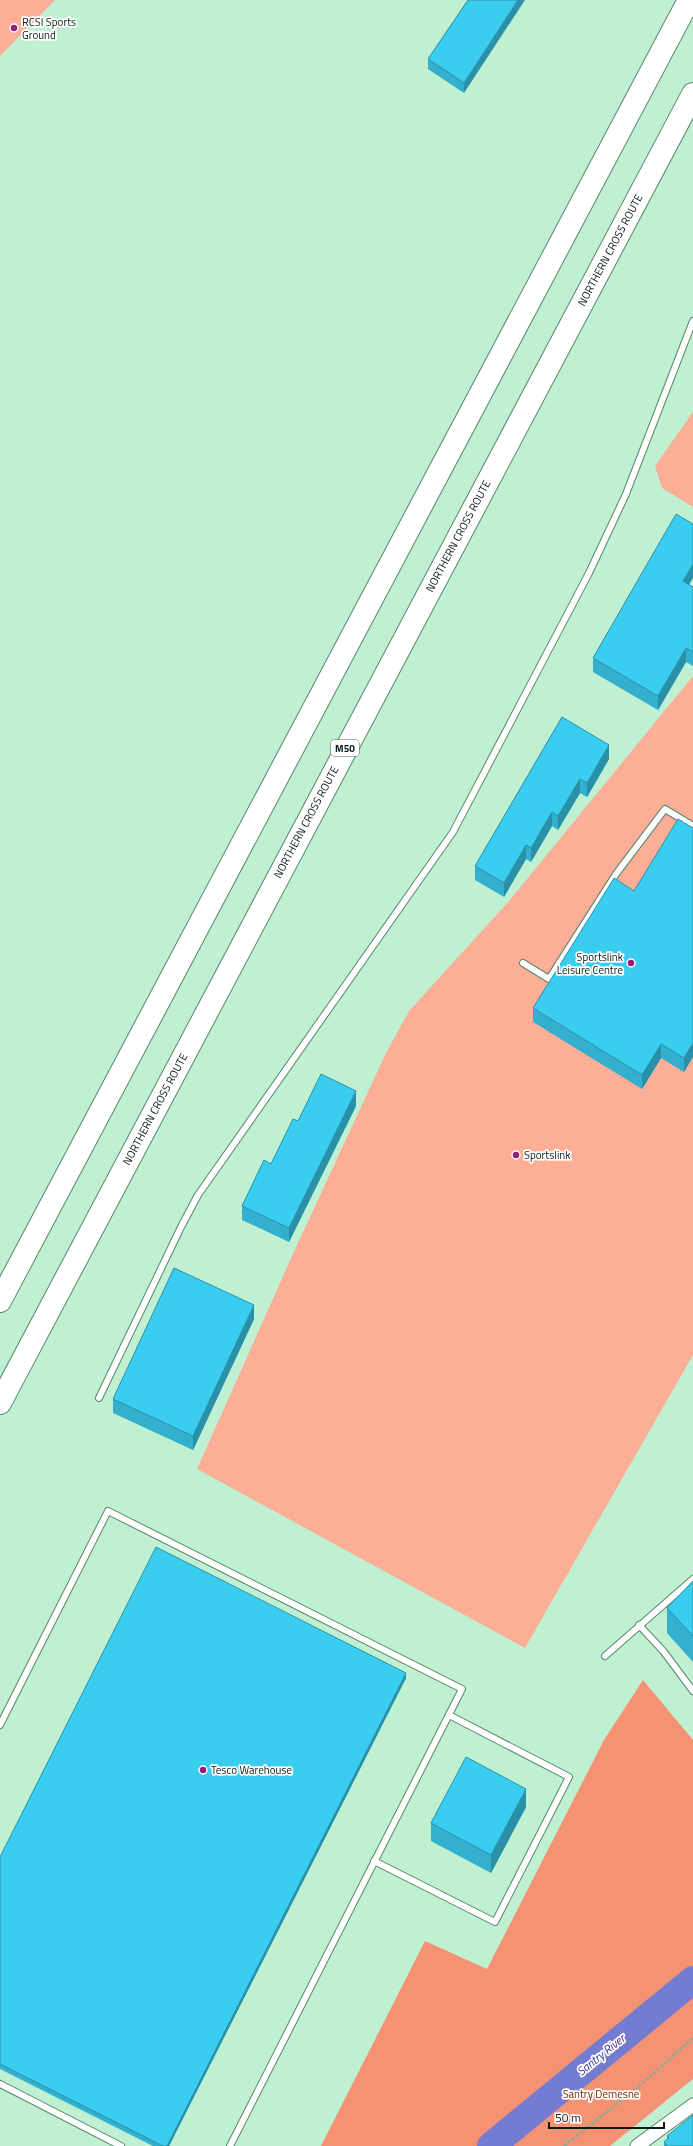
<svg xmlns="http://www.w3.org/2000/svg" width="693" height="2146" viewBox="0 0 693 2146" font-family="'Titillium Web',sans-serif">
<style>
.green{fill:#fcae96}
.forest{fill:#f59274}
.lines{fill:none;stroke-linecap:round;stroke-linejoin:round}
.river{stroke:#737cd0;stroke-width:28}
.lane-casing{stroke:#58866b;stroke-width:8}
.street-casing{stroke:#58866b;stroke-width:15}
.highway-casing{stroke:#58866b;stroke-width:24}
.path{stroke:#86ad95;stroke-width:2.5;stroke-dasharray:3 2;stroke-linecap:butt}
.lane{stroke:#fff;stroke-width:6}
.street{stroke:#fff;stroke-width:13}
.highway{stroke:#fff;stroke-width:22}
.wall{fill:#32b0ce}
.shaded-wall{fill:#2990a8}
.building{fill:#3acdf0;stroke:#2990a8}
.poi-dot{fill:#931e7b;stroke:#fff;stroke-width:1.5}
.labels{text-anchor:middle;stroke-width:3.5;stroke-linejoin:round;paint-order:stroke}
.shield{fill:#fff;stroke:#536058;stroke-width:1}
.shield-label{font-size:10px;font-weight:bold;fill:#091c11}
.poi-label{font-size:11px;fill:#091c11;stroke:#fff;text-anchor:start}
.street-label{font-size:11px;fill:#091c11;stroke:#fff}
.park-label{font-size:11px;fill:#782100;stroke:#fff}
.water-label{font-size:12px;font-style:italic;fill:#332e92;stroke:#fff}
</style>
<rect width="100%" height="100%" fill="#bff0d2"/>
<g class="green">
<polygon points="0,0 55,0 0,56"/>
<polygon points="693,412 693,507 662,488 655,466"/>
<polygon points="693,676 693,1355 525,1648 197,1469 292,1256 386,1053 409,1011 509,901"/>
</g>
<polygon class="forest" points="643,1680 693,1740 693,2079 610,2146 321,2146 425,1941 487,1969 604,1740"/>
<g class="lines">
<polyline class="river" points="491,2146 693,1980"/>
<defs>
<g id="lane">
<polyline points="523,963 549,979 616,874 665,809 693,826"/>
<polyline points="99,1398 181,1227 198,1195 453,832 589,573 626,494 693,321"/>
<polyline points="639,1625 664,1652 693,1691"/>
<polyline points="605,1656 693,1579"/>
<polyline points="0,1725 108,1511 462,1689 230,2146"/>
<polyline points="374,1861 495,1922 569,1777 449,1715"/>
<polyline points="0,2084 121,2146"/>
</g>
<polyline id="street" points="637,2146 693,2105"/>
<g id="highway">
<polyline points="0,1301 689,0"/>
<polyline points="0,1403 693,94"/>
</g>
</defs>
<use href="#lane" class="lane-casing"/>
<use href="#street" class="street-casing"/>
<use href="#highway" class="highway-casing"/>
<polyline class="path" points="564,2146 638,2087 693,2038"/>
<use href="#lane" class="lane"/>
<use href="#street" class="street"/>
<use href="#highway" class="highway"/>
</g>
<g class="wall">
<polygon points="468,0 464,93 428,69 428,59"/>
<polygon points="689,585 693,587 693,666 686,662 658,710 593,672 593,658"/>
<polygon points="562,717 609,759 587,797 580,793 558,830 552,826 531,862 526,859 504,897 475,880 475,866"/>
<polygon points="693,828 684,1072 661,1058 642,1089 533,1022 533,1008 634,891"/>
<polygon points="356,1106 289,1242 242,1220 242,1206 271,1164 298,1121"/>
<polygon points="254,1319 193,1450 113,1413 113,1399"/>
<polygon points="693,1581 693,1662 667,1633 667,1608"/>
<polygon points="406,1678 169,2146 153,2146 0,2069 0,1857"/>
<polygon points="526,1807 491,1873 431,1841 431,1823"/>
<polygon points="667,2136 693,2146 664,2146 664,2142 667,2139"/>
</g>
<g class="shaded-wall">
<polygon points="518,0 525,0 464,93 464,83"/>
<polygon points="693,564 693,578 683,595 683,581"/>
<polygon points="686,648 686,662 658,710 658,696"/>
<polygon points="609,745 609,759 587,797 587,783"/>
<polygon points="580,779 580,793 558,830 558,816"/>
<polygon points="552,812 552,826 531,862 531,848"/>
<polygon points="526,845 526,859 504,897 504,883"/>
<polygon points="693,1043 693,1057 684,1072 684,1058"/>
<polygon points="661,1044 661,1058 642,1089 642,1075"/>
<polygon points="356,1091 356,1106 289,1242 289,1228"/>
<polygon points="254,1305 254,1319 193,1450 193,1436"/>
<polygon points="406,1673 406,1678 169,2146 167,2146"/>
<polygon points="526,1789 526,1807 491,1873 491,1855"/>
</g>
<g class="building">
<polygon points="468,0 518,0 464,83 428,59"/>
<polygon points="676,514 693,524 693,564 683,581 693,587 693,652 686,648 658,696 593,658"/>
<polygon points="562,717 609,745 587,783 580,779 558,816 552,812 531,848 526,845 504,883 475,866"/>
<polygon points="678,819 693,828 693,1043 684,1058 661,1044 642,1075 533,1008 614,878 634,891"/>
<polygon points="321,1074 356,1091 289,1228 242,1206 264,1160 271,1164 293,1119 298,1121"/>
<polygon points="174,1268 254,1305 193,1436 113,1399"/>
<polygon points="156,1547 406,1673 167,2146 163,2146 0,2064 0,1857"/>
<polygon points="693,1581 693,1636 667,1608"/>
<polygon points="466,1757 526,1789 491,1855 431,1823"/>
<polygon points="693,2115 693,2146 667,2146 664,2142 669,2138 667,2136"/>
</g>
<g class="poi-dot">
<circle cx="14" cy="28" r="4"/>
<circle cx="631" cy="963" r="4"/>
<circle cx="516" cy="1155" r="4"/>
<circle cx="203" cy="1770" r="4"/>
</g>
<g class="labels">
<rect class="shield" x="331" y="740" width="28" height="16" rx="3"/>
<g class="shield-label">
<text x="345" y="752">M50</text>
</g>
<g class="poi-label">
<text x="22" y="26">RCSI Sports<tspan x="22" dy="13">Ground</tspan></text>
<text x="623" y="961" text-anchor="end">Sportslink<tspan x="623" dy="13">Leisure Centre</tspan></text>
<text x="524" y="1159">Sportslink</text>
<text x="211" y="1774">Tesco Warehouse</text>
</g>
<g class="street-label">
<text transform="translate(610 250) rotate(-62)" y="4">NORTHERN CROSS ROUTE</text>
<text transform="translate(458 536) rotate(-62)" y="4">NORTHERN CROSS ROUTE</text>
<text transform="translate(306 822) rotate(-62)" y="4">NORTHERN CROSS ROUTE</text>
<text transform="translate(155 1109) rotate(-62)" y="4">NORTHERN CROSS ROUTE</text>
</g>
<g class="park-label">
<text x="601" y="2098">Santry Demesne</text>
</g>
<g class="water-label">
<text transform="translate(601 2055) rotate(-39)" y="4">Santry River</text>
</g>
</g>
<path d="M549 2122v6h115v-6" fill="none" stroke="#091c11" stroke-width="2"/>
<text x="555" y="2122" font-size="12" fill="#091c11" stroke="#ffffff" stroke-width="3" paint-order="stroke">50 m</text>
</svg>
